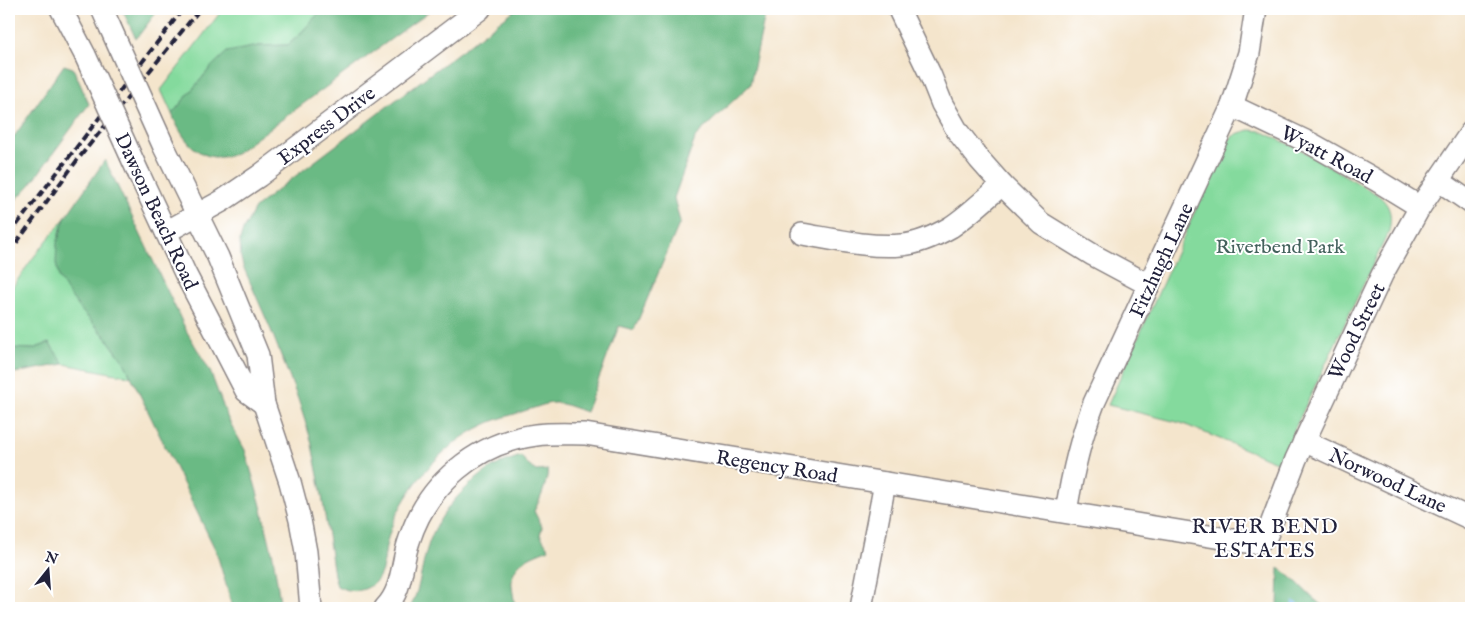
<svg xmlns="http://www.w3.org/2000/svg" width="1480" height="617" viewBox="0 0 1480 617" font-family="'IM FELL English',serif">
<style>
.green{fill:#84da9d;stroke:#537e6c}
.forest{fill:#6bba84;stroke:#466e60}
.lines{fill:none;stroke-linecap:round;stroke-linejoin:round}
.stream{stroke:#80baf1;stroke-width:5}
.minor-casing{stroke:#8b8484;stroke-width:24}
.minor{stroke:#fff;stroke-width:21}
.rail{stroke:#22223b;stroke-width:4;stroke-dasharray:8 4;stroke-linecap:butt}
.minor-bridge-casing{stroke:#8b8484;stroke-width:24;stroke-linecap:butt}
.minor-bridge{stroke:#fff;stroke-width:21}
.labels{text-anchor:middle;stroke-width:4;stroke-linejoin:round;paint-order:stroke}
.street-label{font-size:20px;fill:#22223b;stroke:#fff}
.park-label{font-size:20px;fill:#44625d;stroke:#fff}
.neighbourhood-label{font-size:21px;letter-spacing:1px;fill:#22223b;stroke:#fff}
</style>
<rect width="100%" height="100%" fill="#fff"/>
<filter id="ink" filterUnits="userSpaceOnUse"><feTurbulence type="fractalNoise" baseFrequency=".02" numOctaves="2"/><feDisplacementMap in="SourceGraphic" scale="10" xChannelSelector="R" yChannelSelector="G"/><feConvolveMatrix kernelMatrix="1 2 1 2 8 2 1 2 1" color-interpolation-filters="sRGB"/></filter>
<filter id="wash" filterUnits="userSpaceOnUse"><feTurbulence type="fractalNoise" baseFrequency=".0096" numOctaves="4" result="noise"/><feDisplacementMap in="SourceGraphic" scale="20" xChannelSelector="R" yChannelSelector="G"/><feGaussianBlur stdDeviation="1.12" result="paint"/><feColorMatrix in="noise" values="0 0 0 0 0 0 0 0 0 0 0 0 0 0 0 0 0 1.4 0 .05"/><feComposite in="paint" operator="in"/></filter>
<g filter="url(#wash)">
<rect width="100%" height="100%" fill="#f4e5cc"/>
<g class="green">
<polygon points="223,9 325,9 318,14 299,35 288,45 258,46 212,66 172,114 161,90"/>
<path d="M 1250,130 L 1261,131 L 1303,151 L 1378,195 C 1391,206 1392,215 1389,231 L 1294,430 L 1281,464 L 1181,423 L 1108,405 L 1222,151 C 1230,136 1234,134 1250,130 Z"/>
<polygon points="65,218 59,234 59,278 82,311 105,336 124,362 132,377 64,364 49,343 33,349 9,348 9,292 33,258"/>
</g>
<g class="forest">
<polygon points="122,9 159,9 136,39"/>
<path d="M 325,9 L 432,9 L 235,154 C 202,166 183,142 172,114 L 212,66 L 227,52 L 258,46 L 288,45 L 299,35 L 318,14 Z"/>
<path d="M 516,9 L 767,9 L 765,15 L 750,85 L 696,136 L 674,198 L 680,222 L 634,330 L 619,326 L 586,412 C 577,409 566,404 557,403 C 547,402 536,408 527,410 C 513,415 498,418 484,425 C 445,443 412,481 394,520 C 391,528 388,537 386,546 C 384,559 384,575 373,584 C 362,593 349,592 337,586 L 334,575 L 322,496 L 311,440 L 298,399 L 271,330 L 243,266 L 241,258 L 240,240 L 243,230 L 255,208 L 281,187 Z"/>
<polygon points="64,65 73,68 89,104 30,185 9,207 9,144"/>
<polygon points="105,160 187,332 210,371 228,419 245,450 260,502 273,556 281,608 233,608 216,551 124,362 105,336 82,311 69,294 59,278 56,263 57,243 65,218"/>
<polygon points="49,343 64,364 9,374 9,348 33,349"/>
<path d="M 521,456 L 528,465 L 536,471 L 548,470 C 546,486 541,498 534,511 L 542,527 L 540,535 L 549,549 C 534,555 513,561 512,581 C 511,587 515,601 515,608 L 410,608 C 420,590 421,569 427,549 C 437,515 463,486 493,467 C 502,462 512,459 521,456 Z"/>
<path d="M 1279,568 C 1297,579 1308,597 1326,608 L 1278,608 Z"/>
</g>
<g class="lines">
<polyline class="stream" points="1294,604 1299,608"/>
</g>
</g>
<g filter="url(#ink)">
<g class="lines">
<defs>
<g id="minor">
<polyline points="61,9 85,55"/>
<polyline points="102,9 110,27"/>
<polyline points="900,12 930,74 942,104 958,132 979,159 1002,185 1041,223 1093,255 1149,285"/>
<polyline points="1232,106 1312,144 1376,180 1420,207"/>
<polyline points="164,147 218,257 258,355 264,404 290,482 300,520 306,552 311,608"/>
<polyline points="139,174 185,273 246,391 264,404"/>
<polyline points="1438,180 1471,203"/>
<polyline points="166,232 222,201 259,176 480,9"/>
<path d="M 802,234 C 832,239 870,248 901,245 C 918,244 937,235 951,227 C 969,215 985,199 1002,185"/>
<polyline points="1304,441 1471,519"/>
<path d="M 1066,512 C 1072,475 1080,439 1094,403 L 1232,106 L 1249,53 L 1256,9"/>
<path d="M 385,608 C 403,590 401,564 409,541 C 427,484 476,443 536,435 C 553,433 569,434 585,434 L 1252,543 L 1261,541 L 1267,535 L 1296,459 L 1382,275 L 1420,207 L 1471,132"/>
<polyline points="861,608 885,483"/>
</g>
</defs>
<use href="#minor" class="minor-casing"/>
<use href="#minor" class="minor"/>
<g class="rail">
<polyline points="9,235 183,9"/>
<polyline points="9,253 78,159 200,9"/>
</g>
<defs>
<g id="minor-bridge">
<polyline points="110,27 164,147"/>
<polyline points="85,55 139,174"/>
</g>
</defs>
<use href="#minor-bridge" class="minor-bridge-casing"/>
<use href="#minor-bridge" class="minor-bridge"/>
</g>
</g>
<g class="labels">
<g class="street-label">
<text transform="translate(326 125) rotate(-37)" y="7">Express Drive</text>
<text transform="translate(1327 154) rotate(28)" y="7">Wyatt Road</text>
<text transform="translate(157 211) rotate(65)" y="7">Dawson Beach Road</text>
<text transform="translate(1161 260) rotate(-65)" y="7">Fitzhugh Lane</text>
<text transform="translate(1356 331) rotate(-64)" y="7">Wood Street</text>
<text transform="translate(777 466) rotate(9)" y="7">Regency Road</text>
<text transform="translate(1388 480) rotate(25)" y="7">Norwood Lane</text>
</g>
<g class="park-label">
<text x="1280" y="253">Riverbend Park</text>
</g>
<g class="neighbourhood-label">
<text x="1265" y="533">RIVER BEND<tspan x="1265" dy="24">ESTATES</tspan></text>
</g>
</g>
<rect width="1480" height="617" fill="none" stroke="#fff" stroke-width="30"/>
<g transform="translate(48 570) rotate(17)" stroke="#ffffff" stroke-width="4" paint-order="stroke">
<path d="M0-4L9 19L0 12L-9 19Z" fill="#22223b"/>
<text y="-8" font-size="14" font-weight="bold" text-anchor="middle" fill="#22223b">N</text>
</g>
</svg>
